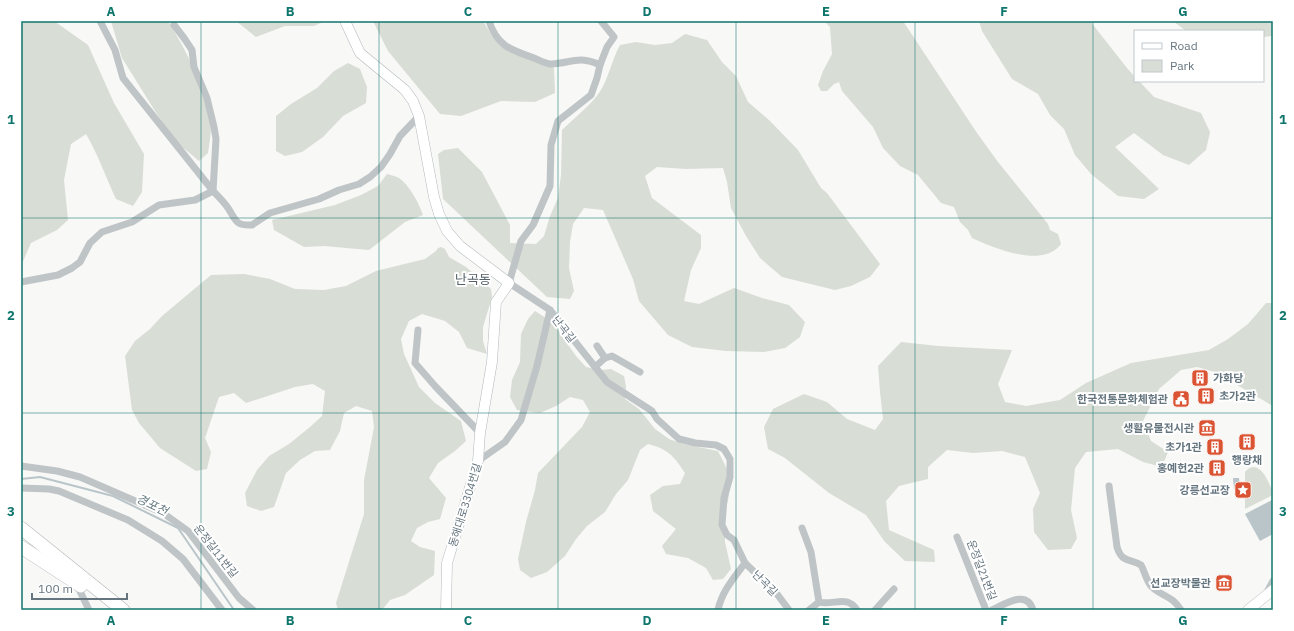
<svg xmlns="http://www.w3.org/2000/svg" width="1294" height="631" viewBox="0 0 1294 631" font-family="'IBM Plex Sans','Noto Sans KR',sans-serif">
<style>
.green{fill:#d8ddd5}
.water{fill:#b9c5c9}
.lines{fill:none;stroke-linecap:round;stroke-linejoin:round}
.stream{stroke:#b9c5c9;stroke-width:2}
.secondary-casing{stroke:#b2b8bc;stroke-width:11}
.highway-casing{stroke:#b3b7ba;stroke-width:14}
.street{stroke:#bfc4c7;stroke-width:7}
.secondary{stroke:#fff;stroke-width:10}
.highway{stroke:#fff;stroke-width:13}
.grid{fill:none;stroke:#0f766e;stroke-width:1;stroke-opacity:0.55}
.labels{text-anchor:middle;stroke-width:4;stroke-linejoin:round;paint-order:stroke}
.street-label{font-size:11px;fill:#65757f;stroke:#fff}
.poi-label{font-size:11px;font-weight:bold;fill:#65757f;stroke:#fff;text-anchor:end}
.water-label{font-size:12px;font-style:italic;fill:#657a80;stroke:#fff}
.quarter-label{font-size:13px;fill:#56626b;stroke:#fff}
.neatline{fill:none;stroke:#0f766e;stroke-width:1.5}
.grid-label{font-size:13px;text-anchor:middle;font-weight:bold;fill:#0f766e}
</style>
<rect width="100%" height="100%" fill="#f8f8f6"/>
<g class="green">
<path d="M 21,21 L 54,21 L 88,45 L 114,103 L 144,154 L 142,192 L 133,206 L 116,199 C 106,178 98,154 86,134 L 71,144 L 64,180 L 68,220 L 57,230 L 31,243 L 21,266 Z"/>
<path d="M 111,21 L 168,21 C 185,48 209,94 211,126 C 211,135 209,145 208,153 L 199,161 L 174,140 L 155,111 L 122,58 Z"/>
<polygon points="236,21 325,21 314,26 285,26 256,37"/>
<polygon points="373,21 483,21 492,36 519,55 545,62 554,68 555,93 535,102 501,101 461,116 440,114 388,51"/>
<path d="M 824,21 L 903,21 L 977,133 L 998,162 L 1048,224 L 1050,230 L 1058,234 L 1061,244 C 1043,269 994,248 972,238 L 968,230 L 960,222 L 954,207 L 941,203 L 918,175 L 900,166 L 883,148 L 873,127 L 842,91 L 839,82 L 834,84 L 827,91 L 821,91 L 818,85 L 823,71 L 832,54 L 830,27 Z"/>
<polygon points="979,21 1090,21 1127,68 1135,77 1135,81 1139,81 1154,97 1201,113 1210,132 1206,150 1189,165 1163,155 1134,133 1115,147 1159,189 1144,199 1118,196 1091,174 1075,155 1064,129 1050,115 1038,94 1012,79 982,31"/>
<polygon points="1173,21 1273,21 1273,36 1263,37 1263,31 1186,31"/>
<path d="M 685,34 L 707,40 L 722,62 L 736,76 L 748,102 L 770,121 L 798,150 L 821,188 L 827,193 L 880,264 L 870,277 L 851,286 L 835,290 L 782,277 L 760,258 L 746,236 L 731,208 L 727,182 L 723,168 L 686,169 L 657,167 L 645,176 L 652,198 L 701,235 L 701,248 L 691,270 L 684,301 L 699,304 L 734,288 L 762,298 L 789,305 L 805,322 L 800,337 L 785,348 L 764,352 L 726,351 L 692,347 L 668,335 L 639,301 L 633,279 L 603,210 L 584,208 L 573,224 L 570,242 L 569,268 L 574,291 L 570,299 L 547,297 L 443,199 L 438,154 L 444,150 L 458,148 L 482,172 L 510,225 L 510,243 L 536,244 L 544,236 L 550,216 L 558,198 L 561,175 L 562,130 C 573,119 586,109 596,97 C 608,83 611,61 620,45 L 636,42 L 655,45 L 672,43 Z"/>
<polygon points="348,63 360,69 367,87 366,103 343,116 323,137 302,152 285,156 276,151 276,116 291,104 317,88 334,71"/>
<path d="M 387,174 C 390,175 396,176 399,178 C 409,185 419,203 423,215 L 405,222 L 369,250 L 324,246 L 304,247 L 274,230 L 272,220 L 335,205 L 361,195 L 378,186 Z"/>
<polygon points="441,247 445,249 449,257 466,267 491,289 492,297 483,327 483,341 487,354 467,348 459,332 445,321 422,314 409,321 401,339 404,354 419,387 435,403 461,421 466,441 455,451 438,463 429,478 446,498 440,519 428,522 417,528 411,541 420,547 435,551 434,575 405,595 390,600 382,610 338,610 336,603 364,514 364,480 374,427 372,411 356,406 344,413 340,431 330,450 315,451 300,460 286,473 274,507 261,511 247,506 245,493 257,470 269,456 289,444 310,427 322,416 325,391 313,384 295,387 246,403 234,393 219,397 205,438 211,452 207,469 196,471 160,448 139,423 132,410 125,356 135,341 150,329 162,316 211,275 244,274 270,279 295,289 324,290 346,286 376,271 425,259 436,251 438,248"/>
<polygon points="1266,303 1273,303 1273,406 1215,372 1197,367 1181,370 1159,389 1143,421 1151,441 1168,452 1162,467 1143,462 1118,449 1086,452 1075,468 1071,510 1077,538 1071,549 1048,550 1034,532 1033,509 1040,493 1025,457 1002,451 973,453 947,450 928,467 928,479 899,486 886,501 889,530 934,550 935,562 905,561 885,542 866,515 829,493 785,458 768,449 764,427 773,409 804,394 827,402 847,419 875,430 883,419 880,392 878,366 901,342 938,346 1012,350 998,384 1005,402 1026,406 1060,400 1086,383 1131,363 1209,350 1228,339 1248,324"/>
<path d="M 535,311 L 552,322 L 576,356 L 586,367 L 601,370 L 611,369 L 624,376 L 626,386 L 625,399 L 639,409 L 655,429 L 669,439 L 683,444 L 718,451 L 731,477 L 728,501 L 724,513 L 725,542 L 731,569 L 723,579 L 713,580 L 706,568 L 688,558 L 666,554 L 662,546 L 676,529 L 653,511 L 650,495 L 663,486 L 680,484 L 685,473 C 674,456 668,449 648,444 L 640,450 L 628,480 L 616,494 L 605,512 L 587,526 L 576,539 L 565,556 L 547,572 L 531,578 L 520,570 L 518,559 L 526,522 L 535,490 L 538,473 L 582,427 L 590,412 L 583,400 L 570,397 L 556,406 L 540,413 L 517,410 L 510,397 L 512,380 L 520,362 L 521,334 L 528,319 Z"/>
<path d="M 1252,467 C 1264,467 1268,482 1273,492 L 1273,495 L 1245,509 L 1245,472 L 1248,469 Z"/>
</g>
<g class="water">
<polygon points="1233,478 1239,478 1240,488 1234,489"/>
<polygon points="1272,500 1273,534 1260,541 1245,514"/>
</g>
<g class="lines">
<polyline class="stream" points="21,479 40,477 113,496 178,528 234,610"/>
<defs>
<g id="secondary">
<polyline points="345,21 360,53 405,90 413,101 419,116 434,197 439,214 447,231 460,246 509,283 496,302 492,362 480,433 478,461 447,563 446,610"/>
<polyline points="1248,610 1273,590"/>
</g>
<g id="highway">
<polyline points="21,528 123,610"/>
<polyline points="21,547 81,586"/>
</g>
</defs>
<use href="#secondary" class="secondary-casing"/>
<use href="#highway" class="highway-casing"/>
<g class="street">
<path d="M 100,21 L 115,50 L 123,78 L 213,191 C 219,197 224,202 228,208 C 236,220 235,226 252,225 L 270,213 L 319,199 L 339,190 L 359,184 L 370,177 L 381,167 L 390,154 L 400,136 L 419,116"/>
<path d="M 489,21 C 497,46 511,50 534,58 C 539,60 546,64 551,64 C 572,63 578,55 600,65"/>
<polyline points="601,21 614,37 607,47 600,65 597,78 591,95 558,121 551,145 550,186 533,225 521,241 509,283 550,310 607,382 652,411 657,419 679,439 695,443 716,445 724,449 730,459 730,477 724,498 722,525 727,535 734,540 745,563 777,594 789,610"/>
<polyline points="174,25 184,38 192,50 194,67 207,98 214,127 216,139 213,191"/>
<polyline points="21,282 58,275 72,268 80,262 90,243 102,232 132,222 159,205 195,200 213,191"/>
<polyline points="418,330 415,363 435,386 480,433"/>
<polyline points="597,346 605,358"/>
<polyline points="595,367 605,358 612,356 640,372"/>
<polyline points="478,461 505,442 521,420 537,366 550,310"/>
<polyline points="21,466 57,471 80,477 163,513 188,531 239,598 253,610"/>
<path d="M 1109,486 L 1117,547 C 1122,563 1129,558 1141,565 C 1145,572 1146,580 1151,586 C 1160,596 1172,595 1181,610"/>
<polyline points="21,488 49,489 59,491 128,520 162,541 183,559 222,610"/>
<polyline points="802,528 811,552 819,602 809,610"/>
<polyline points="957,537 986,610"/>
<polyline points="77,585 89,610"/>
<polyline points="1266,594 1273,581"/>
<path d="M 819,602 C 833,606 847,594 857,610"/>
<path d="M 718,610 C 722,591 734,578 745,563"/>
<polyline points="875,610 894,589"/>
<path d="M 992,610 C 1005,604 1027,589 1033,610"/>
</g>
<use href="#secondary" class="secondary"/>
<use href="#highway" class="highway"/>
</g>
<path class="grid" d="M 201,21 L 201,610M 379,21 L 379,610M 558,21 L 558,610M 736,21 L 736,610M 915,21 L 915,610M 1093,21 L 1093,610M 21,218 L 1273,218M 21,413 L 1273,413"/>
<defs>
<symbol id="building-square" viewBox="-11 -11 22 22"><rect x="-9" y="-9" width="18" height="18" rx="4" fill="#da5434" stroke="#fff"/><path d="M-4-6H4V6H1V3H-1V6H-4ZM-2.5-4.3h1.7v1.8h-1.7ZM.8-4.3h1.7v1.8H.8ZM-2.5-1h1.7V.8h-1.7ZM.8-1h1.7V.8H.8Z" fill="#fff"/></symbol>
<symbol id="civic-square" viewBox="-11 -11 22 22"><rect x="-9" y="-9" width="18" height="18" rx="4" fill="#da5434" stroke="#fff"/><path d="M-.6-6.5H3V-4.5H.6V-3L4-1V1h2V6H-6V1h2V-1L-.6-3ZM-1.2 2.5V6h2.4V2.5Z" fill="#fff"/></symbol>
<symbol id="museum-square" viewBox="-11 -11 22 22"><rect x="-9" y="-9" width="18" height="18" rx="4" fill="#da5434" stroke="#fff"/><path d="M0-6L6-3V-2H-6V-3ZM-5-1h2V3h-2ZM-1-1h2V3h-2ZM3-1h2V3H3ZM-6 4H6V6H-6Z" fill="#fff"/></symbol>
<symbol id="sight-square" viewBox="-11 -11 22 22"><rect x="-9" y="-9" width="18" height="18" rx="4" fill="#da5434" stroke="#fff"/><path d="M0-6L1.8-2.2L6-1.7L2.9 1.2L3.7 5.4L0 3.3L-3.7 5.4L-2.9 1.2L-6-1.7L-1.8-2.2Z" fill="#fff"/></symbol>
</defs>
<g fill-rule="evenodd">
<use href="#building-square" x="1190" y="368" width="20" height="20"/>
<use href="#building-square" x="1196" y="386" width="20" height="20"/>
<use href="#civic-square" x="1171" y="389" width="20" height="20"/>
<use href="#museum-square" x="1197" y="418" width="20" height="20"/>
<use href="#building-square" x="1237" y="432" width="20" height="20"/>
<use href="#building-square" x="1205" y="437" width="20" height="20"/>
<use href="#building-square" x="1207" y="458" width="20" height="20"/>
<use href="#sight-square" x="1233" y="480" width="20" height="20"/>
<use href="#museum-square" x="1214" y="573" width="20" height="20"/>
</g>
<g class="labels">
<g class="street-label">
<text transform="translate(564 329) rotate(52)" y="4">난곡길</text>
<text transform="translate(465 505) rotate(-73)" y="4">동해대로3304번길</text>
<text transform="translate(216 551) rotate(52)" y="4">운정길11번길</text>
<text transform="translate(982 570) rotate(69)" y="4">운정길21번길</text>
<text transform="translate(765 583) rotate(45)" y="4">난곡길</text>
</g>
<g class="poi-label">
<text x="1213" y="382" text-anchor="start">가화당</text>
<text x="1219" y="400" text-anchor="start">초가2관</text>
<text x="1168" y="403">한국전통문화체험관</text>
<text x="1194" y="432">생활유물전시관</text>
<text x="1202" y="451">초가1관</text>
<text x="1247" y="464" text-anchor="middle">행랑채</text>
<text x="1204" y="472">홍예헌2관</text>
<text x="1230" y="494">강릉선교장</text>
<text x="1211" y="587">선교장박물관</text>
</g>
<g class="water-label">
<text transform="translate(152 505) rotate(26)" y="4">경포천</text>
</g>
<g class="quarter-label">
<text x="473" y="284">난곡동</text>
</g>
</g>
<rect width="1294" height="631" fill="none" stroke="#ffffff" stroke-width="44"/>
<rect x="1134" y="30" width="130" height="52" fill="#ffffff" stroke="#c1c8cc"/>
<rect x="1142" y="43" width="20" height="6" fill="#ffffff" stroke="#c1c8cc"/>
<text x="1170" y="50" font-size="12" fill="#65757f">Road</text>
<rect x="1142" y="60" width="20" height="12" fill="#d8ddd5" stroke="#c1c8cc"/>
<text x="1170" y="70" font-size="12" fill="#65757f">Park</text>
<path d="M32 593v6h95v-6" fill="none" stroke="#65757f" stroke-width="2"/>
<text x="38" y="593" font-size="12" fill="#65757f" stroke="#ffffff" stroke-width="3" paint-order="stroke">100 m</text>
<rect x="22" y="22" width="1250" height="587" class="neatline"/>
<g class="grid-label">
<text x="111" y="16">A</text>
<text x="290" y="16">B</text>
<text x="468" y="16">C</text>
<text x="647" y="16">D</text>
<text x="826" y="16">E</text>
<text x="1004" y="16">F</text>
<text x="1183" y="16">G</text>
<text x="11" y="124">1</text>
<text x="1283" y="124">1</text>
<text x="11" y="320">2</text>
<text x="1283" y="320">2</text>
<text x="11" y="516">3</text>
<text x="1283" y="516">3</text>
<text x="111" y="625">A</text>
<text x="290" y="625">B</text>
<text x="468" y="625">C</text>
<text x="647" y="625">D</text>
<text x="826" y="625">E</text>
<text x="1004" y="625">F</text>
<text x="1183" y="625">G</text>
</g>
</svg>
